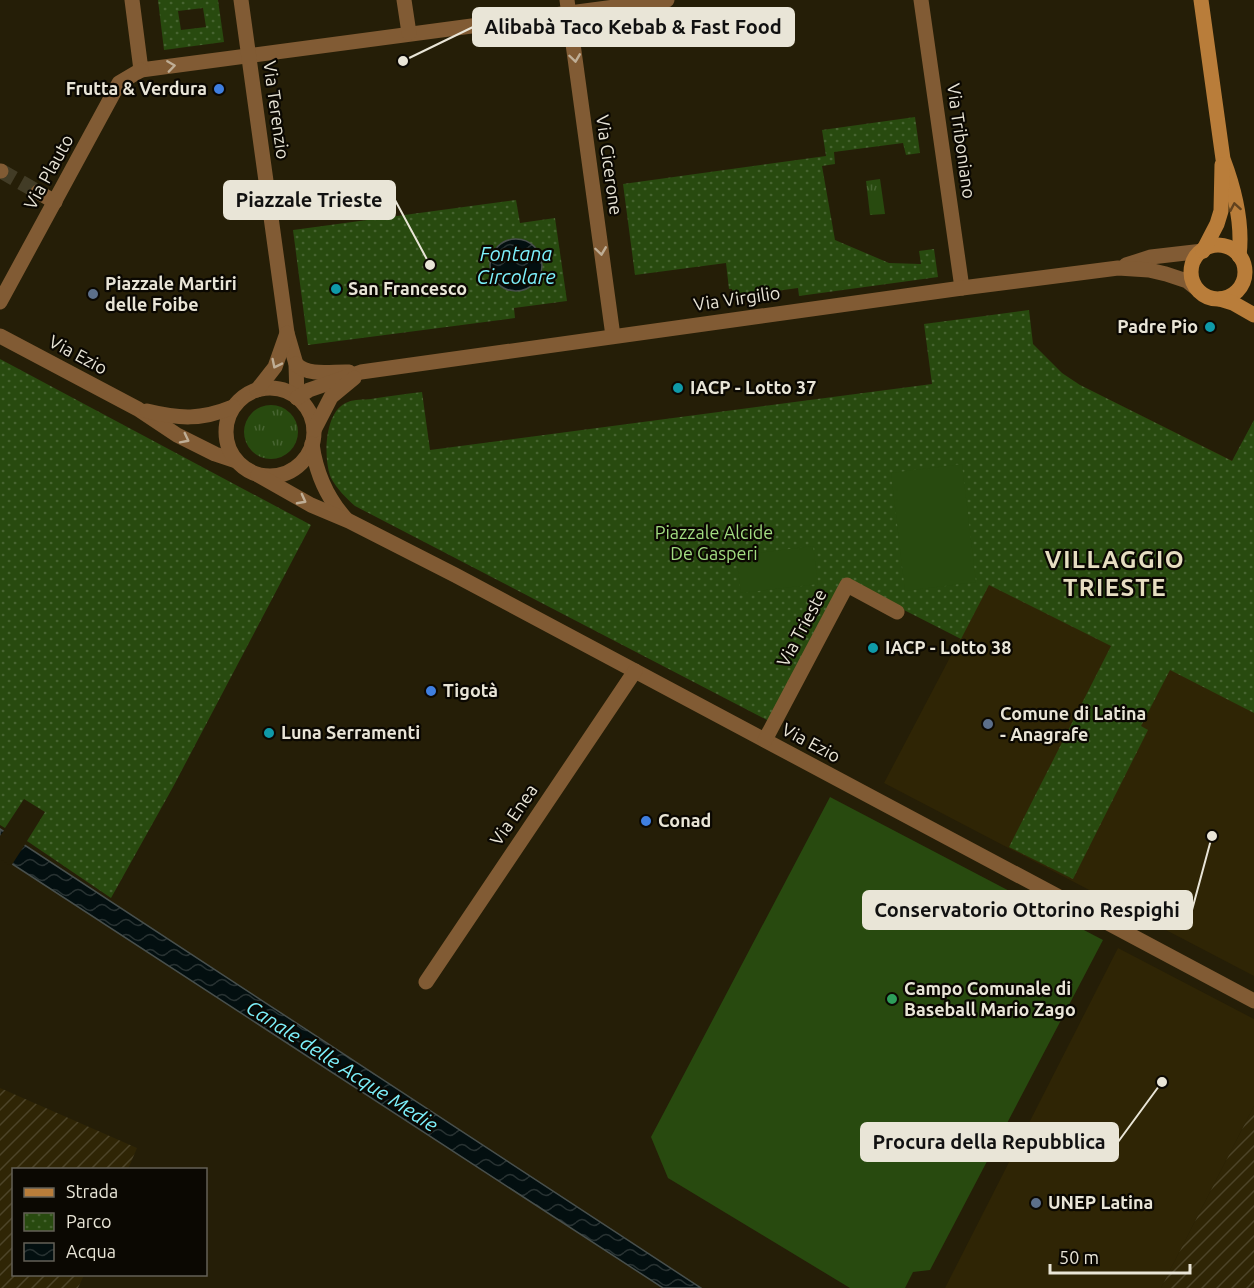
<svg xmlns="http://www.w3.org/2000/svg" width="1254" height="1288" viewBox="0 0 1254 1288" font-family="Ubuntu,sans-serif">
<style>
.built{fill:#2f2505}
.industrial{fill:url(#industrial-furrows)}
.grass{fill:url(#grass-tufts)}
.park{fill:url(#park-dots);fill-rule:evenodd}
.garden{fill:#284a0f}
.water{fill:url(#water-waves);stroke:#484f4c;stroke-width:1.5}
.pier{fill:#251e07}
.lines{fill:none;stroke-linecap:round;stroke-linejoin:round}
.minor-tunnel{stroke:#423c26;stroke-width:15;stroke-dasharray:15 8;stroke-linecap:butt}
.minor{stroke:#815b34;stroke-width:15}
.secondary{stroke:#b97d3a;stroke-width:15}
.oneway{stroke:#bfae96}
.oneway2{stroke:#62421e}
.shop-dot{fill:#3f7fe0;stroke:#0b0802;stroke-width:2}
.culture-dot{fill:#0f9aa8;stroke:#0b0802;stroke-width:2}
.service-dot{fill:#5c6f8a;stroke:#0b0802;stroke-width:2}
.leisure-dot{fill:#2e9e5b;stroke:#0b0802;stroke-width:2}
.labels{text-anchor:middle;stroke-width:4.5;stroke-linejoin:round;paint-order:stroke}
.poi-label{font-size:18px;font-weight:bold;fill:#e9e5d7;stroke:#0b0802;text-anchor:start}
.street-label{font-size:18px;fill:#e9e5d7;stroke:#0b0802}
.park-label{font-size:18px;fill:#a2dc81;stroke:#0b0802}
.water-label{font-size:20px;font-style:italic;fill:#7df1fc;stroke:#0b0802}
.district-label{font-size:24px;font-weight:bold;letter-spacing:1.5px;fill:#e6ddc1;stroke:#0b0802}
.leader{fill:none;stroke:#e9e5d7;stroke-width:2}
.callout-dot{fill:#e9e5d7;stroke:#0b0802;stroke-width:2}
.callout{fill:#e9e5d7;stroke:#e9e5d7;stroke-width:2}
.callout-label{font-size:20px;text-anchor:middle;font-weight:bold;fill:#111}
</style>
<defs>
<pattern id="industrial-furrows" width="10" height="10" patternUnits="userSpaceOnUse" patternTransform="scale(1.5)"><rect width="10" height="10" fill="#2f2505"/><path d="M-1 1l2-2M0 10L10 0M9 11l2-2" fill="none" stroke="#4d4429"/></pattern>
<pattern id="grass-tufts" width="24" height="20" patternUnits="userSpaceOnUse" patternTransform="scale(1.5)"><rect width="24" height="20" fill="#284a0f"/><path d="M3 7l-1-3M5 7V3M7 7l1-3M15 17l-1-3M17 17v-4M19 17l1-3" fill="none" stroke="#476431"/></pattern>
<pattern id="park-dots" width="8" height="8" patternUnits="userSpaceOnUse" patternTransform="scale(1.5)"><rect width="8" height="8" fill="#284a0f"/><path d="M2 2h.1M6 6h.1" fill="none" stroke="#476431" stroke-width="1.8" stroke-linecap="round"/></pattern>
<pattern id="water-waves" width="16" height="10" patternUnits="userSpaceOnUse" patternTransform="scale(1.5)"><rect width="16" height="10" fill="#030f10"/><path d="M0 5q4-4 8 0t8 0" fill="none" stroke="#283232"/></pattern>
</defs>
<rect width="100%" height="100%" fill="#251e07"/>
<g class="built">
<polygon points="1080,385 1233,461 1254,420 1254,976 884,783 988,585"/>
<polygon points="1118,948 1254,1019 1254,1106 1161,1288 945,1288"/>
</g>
<g class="industrial">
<polygon points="0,1088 137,1148 128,1169 14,1170 14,1274 84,1275 78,1288 0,1288"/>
<polygon points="1254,1106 1254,1288 1161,1288"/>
</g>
<g class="grass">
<polygon points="880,179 885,214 870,215 866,181"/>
<circle cx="271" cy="432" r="27"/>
</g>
<g class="park">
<path d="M 158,0 L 218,0 L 224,42 L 164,50 ZM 203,8 L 206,27 L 181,30 L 178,11 Z"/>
<polygon points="915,117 920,153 906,155 903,143 834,152 835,164 822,166 835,240 889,263 921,264 919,251 934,249 938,277 799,296 798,288 733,297 732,289 729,289 726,263 635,275 623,184 826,156 822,130"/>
<polygon points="516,200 520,223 555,218 567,301 514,308 515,318 308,345 293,230"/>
<path d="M 1029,310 L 1033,344 L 1062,373 L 1080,385 L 1232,461 L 1254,420 L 1254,713 L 1170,670 L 1141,726 L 1148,730 L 1073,879 L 1009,847 L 1111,646 L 989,585 L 961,639 L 843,579 L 769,721 L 355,506 C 346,498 337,489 331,478 C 323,459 324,410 348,402 C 354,399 364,400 371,399 C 388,396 405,394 422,392 L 430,450 L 932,384 L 924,324 Z"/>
<polygon points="0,359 311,525 173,787 111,898 27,841 45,812 24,799 5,828 0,825"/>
</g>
<g class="garden">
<polygon points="962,464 976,582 905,591 891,473"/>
<polygon points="813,546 818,584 741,593 736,556"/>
<polygon points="830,797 1103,940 930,1270 913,1272 905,1288 850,1288 668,1178 651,1137"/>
</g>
<g class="water">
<circle cx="516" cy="265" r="26"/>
<polygon points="0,829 701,1288 663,1288 0,856"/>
</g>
<polygon class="pier" points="5,829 26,843 11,866 0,859 0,836"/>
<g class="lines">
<polyline class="minor-tunnel" points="1,171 38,192"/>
<g class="minor">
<polyline points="132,0 141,70 667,0"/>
<polyline points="241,0 287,333 296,364 297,398"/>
<polyline points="404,0 409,33"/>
<polyline points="567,0 613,336"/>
<polyline points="921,0 962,288"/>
<polyline points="0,171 1,171"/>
<polyline points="38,192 55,202"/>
<polyline points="1126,265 1151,257 1203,251"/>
<polyline points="0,302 119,83 141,70"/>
<polyline points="0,336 138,409 177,435 215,454 236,461"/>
<path d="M 296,364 C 309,377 333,371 349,372"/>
<circle cx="270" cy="432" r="44"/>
<polyline points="257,390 275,367 287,333"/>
<polyline points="297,398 309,390 361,372 962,288 1118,268 1149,270 1166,274 1187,281 1197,289"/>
<path d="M 147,411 C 180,419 201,420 233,407"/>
<polyline points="314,430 331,397 354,378"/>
<path d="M 312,444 C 316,473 326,497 346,519"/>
<polyline points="258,475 311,505 349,521 455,575 1254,1001"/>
<polyline points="765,740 847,585 897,612"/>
<polyline points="426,982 635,671"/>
</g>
<g class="secondary">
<path d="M 1201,0 L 1223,159 C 1234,188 1243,224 1239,256"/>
<circle cx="1218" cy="272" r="27"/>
<polyline points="1203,251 1217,224 1221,211 1222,165"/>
<polyline points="1220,299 1233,303 1254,315"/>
</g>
</g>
<defs><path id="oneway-chevron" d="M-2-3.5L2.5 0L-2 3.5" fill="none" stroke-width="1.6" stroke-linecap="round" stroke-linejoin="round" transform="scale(1.5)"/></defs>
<g class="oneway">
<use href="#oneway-chevron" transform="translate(575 58) rotate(82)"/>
<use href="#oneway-chevron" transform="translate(171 66) rotate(-8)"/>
<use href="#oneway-chevron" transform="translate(601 251) rotate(82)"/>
<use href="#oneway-chevron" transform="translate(276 364) rotate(116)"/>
<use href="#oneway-chevron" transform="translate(185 439) rotate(27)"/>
<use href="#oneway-chevron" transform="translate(302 500) rotate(28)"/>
</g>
<use class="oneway2" href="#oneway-chevron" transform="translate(1235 207) rotate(-100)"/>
<g class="shop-dot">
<circle cx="219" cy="89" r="6"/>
<circle cx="431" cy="691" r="6"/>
<circle cx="646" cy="821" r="6"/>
</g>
<g class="culture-dot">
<circle cx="336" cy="289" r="6"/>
<circle cx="1210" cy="327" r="6"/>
<circle cx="678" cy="388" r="6"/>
<circle cx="873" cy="648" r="6"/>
<circle cx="269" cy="733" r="6"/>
</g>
<g class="service-dot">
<circle cx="93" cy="294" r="6"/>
<circle cx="988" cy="724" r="6"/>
<circle cx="1036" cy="1203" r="6"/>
</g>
<circle class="leisure-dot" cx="892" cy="999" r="6"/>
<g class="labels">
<g class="poi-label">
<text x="207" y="95" text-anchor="end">Frutta &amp; Verdura</text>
<text x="105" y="290">Piazzale Martiri<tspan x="105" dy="21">delle Foibe</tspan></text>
<text x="348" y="295">San Francesco</text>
<text x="1198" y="333" text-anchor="end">Padre Pio</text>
<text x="690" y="394">IACP - Lotto 37</text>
<text x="885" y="654">IACP - Lotto 38</text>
<text x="443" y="697">Tigotà</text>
<text x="1000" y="720">Comune di Latina<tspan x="1000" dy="21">- Anagrafe</tspan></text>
<text x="281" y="739">Luna Serramenti</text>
<text x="658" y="827">Conad</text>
<text x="904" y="995">Campo Comunale di<tspan x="904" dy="21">Baseball Mario Zago</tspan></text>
<text x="1048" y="1209">UNEP Latina</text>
</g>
<g class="street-label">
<text transform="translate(276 110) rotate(82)" y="6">Via Terenzio</text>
<text transform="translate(961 141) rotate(82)" y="6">Via Triboniano</text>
<text transform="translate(609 165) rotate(82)" y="6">Via Cicerone</text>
<text transform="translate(49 172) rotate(-61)" y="6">Via Plauto</text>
<text transform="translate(737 299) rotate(-8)" y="6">Via Virgilio</text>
<text transform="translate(78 355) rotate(28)" y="6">Via Ezio</text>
<text transform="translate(802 628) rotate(-62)" y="6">Via Trieste</text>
<text transform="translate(811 743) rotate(28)" y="6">Via Ezio</text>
<text transform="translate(514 815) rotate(-56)" y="6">Via Enea</text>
</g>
<g class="park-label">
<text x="714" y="539">Piazzale Alcide<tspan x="714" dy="21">De Gasperi</tspan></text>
</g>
<g class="water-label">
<text x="516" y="261">Fontana<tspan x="516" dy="23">Circolare</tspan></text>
<text transform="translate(342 1066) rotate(33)" y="7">Canale delle Acque Medie</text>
</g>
<g class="district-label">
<text x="1115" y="568">VILLAGGIO<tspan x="1115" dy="28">TRIESTE</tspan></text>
</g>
</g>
<path class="leader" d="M403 61L473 27M430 265L395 200M1212 836L1192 910M1162 1082L1118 1142"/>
<g class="callout-dot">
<circle cx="403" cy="61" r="6"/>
<circle cx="430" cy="265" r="6"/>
<circle cx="1212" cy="836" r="6"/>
<circle cx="1162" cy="1082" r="6"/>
</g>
<g class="callout">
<rect x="473" y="8" width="321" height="38" rx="6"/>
<rect x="224" y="181" width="171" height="38" rx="6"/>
<rect x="863" y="891" width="329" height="38" rx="6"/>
<rect x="861" y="1123" width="257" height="38" rx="6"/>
</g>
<g class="callout-label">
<text x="633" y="34">Alibabà Taco Kebab &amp; Fast Food</text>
<text x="309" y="207">Piazzale Trieste</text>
<text x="1027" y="917">Conservatorio Ottorino Respighi</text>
<text x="989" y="1149">Procura della Repubblica</text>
</g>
<rect x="12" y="1168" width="195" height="108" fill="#0b0802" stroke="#646057" stroke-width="1.5"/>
<rect x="24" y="1188" width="30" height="9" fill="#b97d3a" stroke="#646057" stroke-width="1.5"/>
<text x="66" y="1198" font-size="18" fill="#e9e5d7">Strada</text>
<rect x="24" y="1213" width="30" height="18" fill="url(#park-dots)" stroke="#646057" stroke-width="1.5"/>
<text x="66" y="1228" font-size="18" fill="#e9e5d7">Parco</text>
<rect x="24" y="1243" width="30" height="18" fill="url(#water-waves)" stroke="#646057" stroke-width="1.5"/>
<text x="66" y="1258" font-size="18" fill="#e9e5d7">Acqua</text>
<path d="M1050 1264v9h140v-9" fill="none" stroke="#e9e5d7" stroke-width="3"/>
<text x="1059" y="1264" font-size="18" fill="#e9e5d7" stroke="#0b0802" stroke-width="4.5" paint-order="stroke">50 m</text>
</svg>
